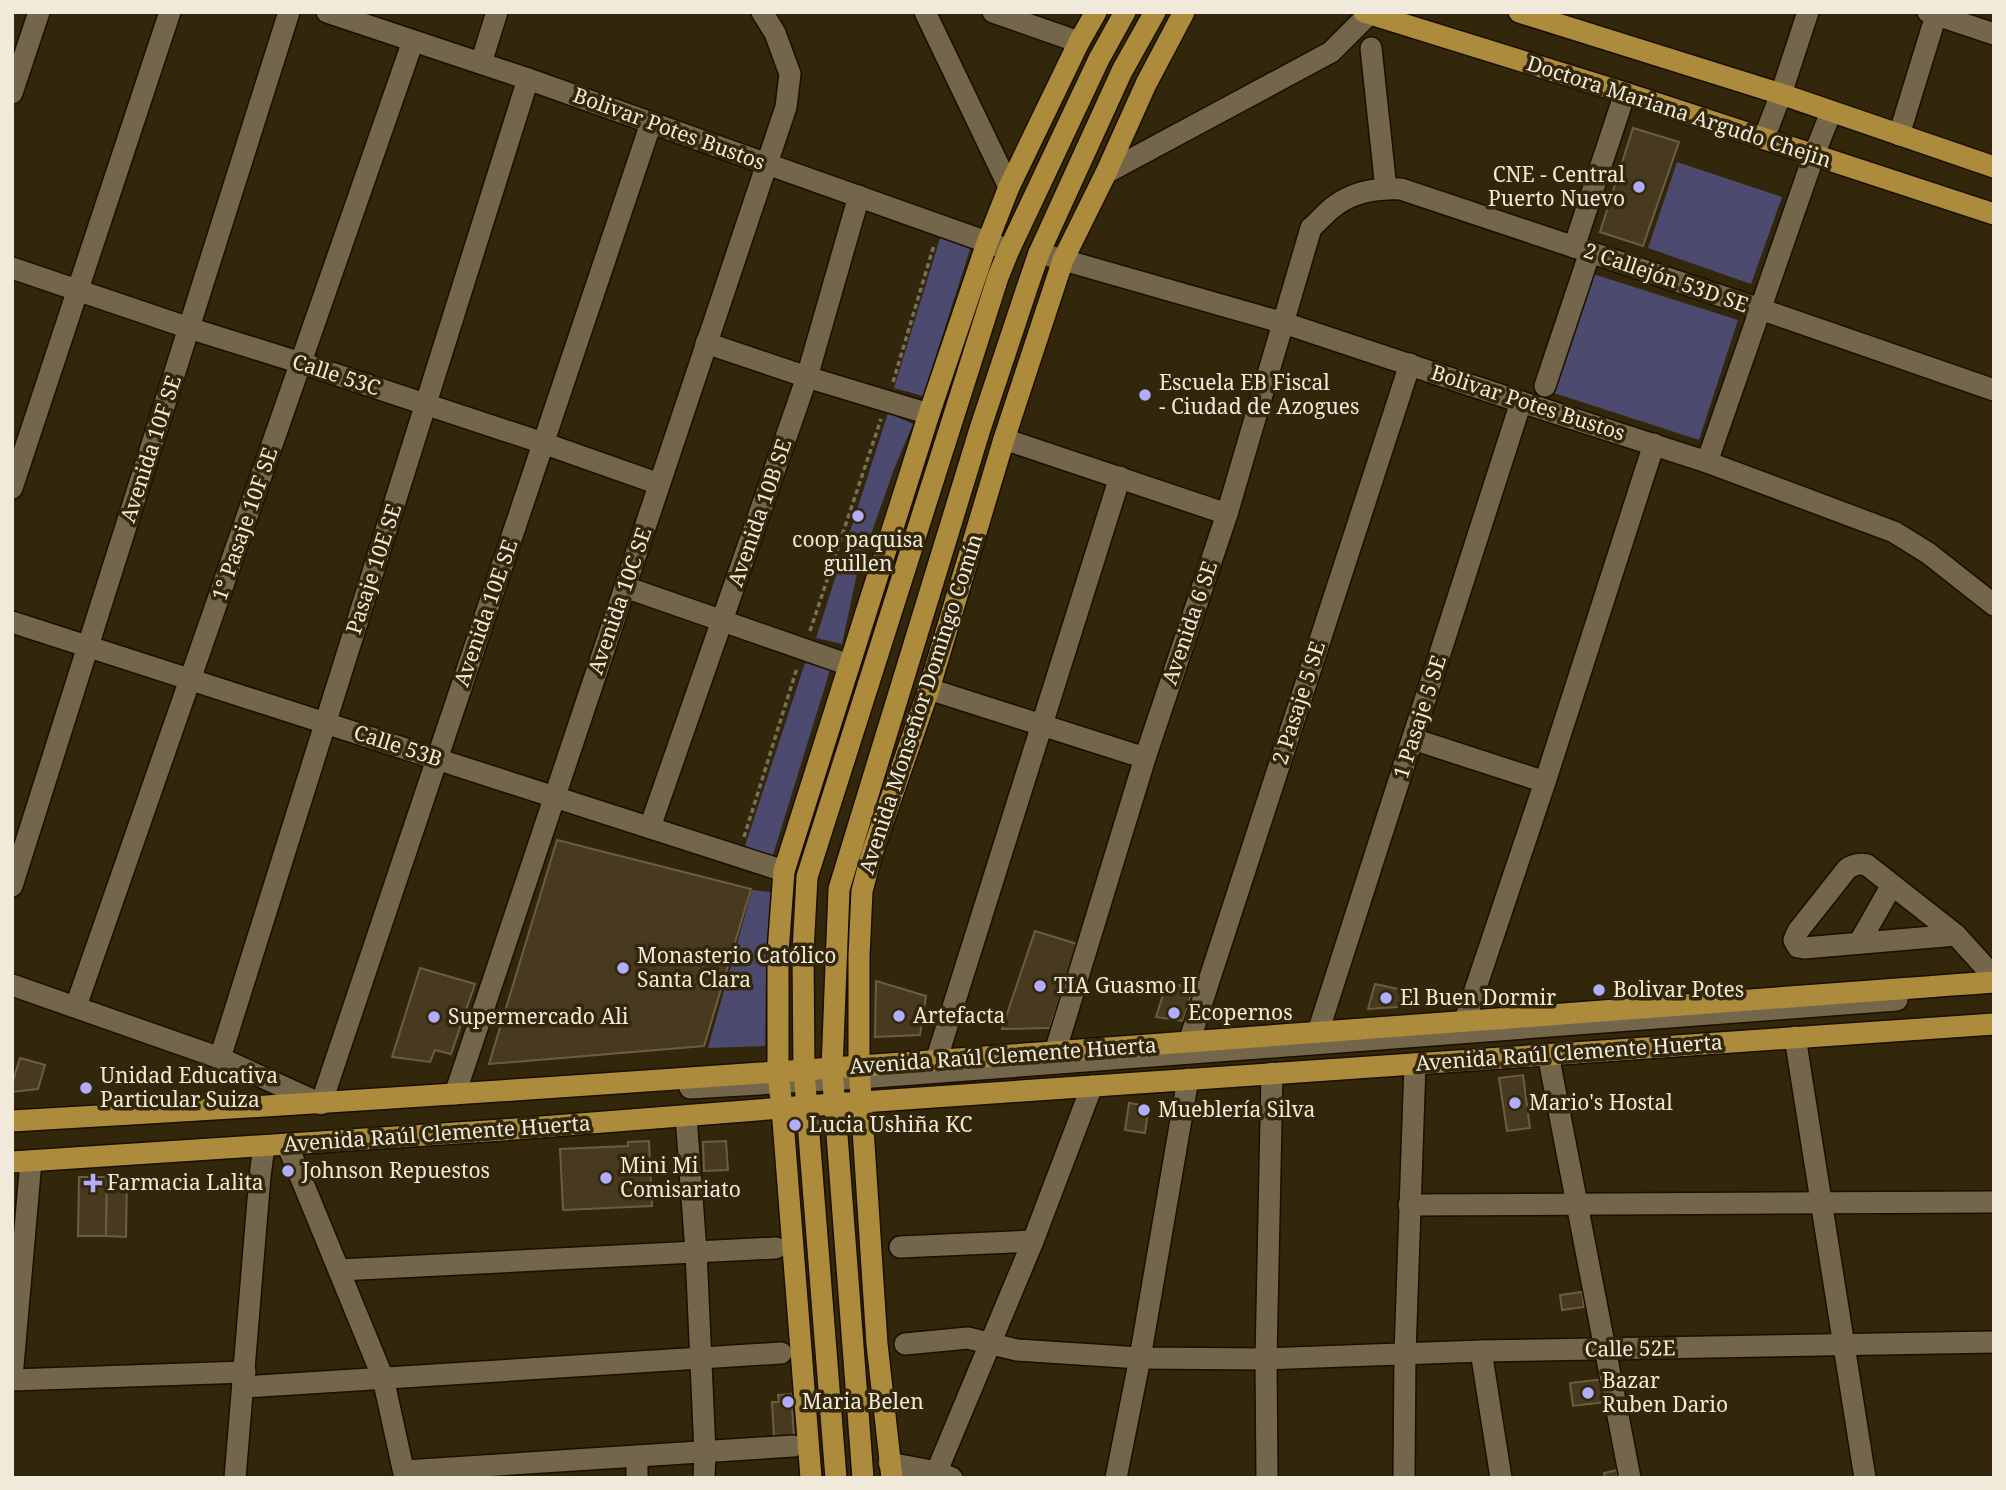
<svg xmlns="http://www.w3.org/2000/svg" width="2006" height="1490" viewBox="0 0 2006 1490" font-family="'Noto Serif',serif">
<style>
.green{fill:#4c4b6f}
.building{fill:#473a1f;stroke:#6b5e42;stroke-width:2}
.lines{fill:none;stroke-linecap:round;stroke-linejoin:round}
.minor-casing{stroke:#1a0f00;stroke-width:24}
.major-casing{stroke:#1a0f00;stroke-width:24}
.path{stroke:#7a7059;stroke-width:3.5;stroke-dasharray:5 3.5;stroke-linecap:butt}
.minor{stroke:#74664a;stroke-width:21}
.major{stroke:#ac8b3d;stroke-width:21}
.poi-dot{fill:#b1adfa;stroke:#32260b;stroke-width:2.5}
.labels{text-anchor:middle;stroke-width:7;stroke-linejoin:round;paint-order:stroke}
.street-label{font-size:21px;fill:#f1eada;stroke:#32260b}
.poi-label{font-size:21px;fill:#f1eada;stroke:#32260b;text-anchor:start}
</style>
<rect width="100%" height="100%" fill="#32260b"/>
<g class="green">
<polygon points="1677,162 1782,197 1751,284 1648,248"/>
<polygon points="941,235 971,246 923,396 894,388"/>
<polygon points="1593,274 1738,320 1699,440 1554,393"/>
<polygon points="888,413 913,424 894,469 857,574 842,644 816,638"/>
<polygon points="805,663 830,670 773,855 744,849"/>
<polygon points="752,890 772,892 766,970 765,1046 708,1048"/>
</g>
<g class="building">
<polygon points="1633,128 1679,142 1643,246 1600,232"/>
<polygon points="557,840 751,889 704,1046 489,1064"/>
<polygon points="1035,931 1077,944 1050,1028 1002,1029"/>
<polygon points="420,968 475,984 451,1054 435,1050 430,1062 392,1057"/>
<polygon points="876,981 926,996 920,1035 875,1037"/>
<polygon points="1167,982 1193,989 1183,1021 1156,1017"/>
<polygon points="1375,984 1403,990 1398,1007 1368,1009"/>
<polygon points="20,1058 45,1065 38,1089 12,1092 12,1084"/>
<polygon points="1523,1075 1530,1128 1507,1131 1499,1078"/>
<polygon points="1129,1103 1149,1106 1145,1133 1125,1130"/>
<polygon points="649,1141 652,1206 563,1210 560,1149 628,1146 628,1142"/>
<polygon points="726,1141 728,1170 704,1171 703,1142"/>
<polygon points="79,1177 107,1177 106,1236 78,1236"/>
<polygon points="107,1177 127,1177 126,1237 106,1236"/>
<polygon points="1582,1292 1584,1307 1562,1310 1560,1295"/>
<polygon points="1604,1379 1607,1402 1573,1406 1570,1383"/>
<polygon points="791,1394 794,1436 774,1437 772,1402 779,1402 778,1395"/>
<polygon points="1617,1470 1618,1478 1605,1478 1604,1473"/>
</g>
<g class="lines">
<defs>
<g id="minor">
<polyline points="327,12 528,79 1009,250"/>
<polyline points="925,12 1009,187"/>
<polyline points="993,12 1079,42"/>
<polyline points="1928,12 1994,34"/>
<polyline points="1371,48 1386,189"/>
<polyline points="481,63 497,12"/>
<polyline points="12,93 39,12"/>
<polyline points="1899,135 1937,12"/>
<polyline points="1764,138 1781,94 1808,12"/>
<polyline points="1106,173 1331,52 1369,14"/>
<polyline points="1574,247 1625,93"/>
<polyline points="1039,253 1284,323 1521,402 1707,462 1894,532 1928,553 1994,605"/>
<polyline points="12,268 189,328 301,363 543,443 659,484"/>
<polyline points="706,343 807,377 929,414"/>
<polyline points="1545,386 1590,252"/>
<polyline points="1004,439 1227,514"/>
<polyline points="1707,462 1814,155 1831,112"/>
<polyline points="12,488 170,12"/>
<polyline points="625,587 849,665"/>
<polyline points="12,622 784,871"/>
<polyline points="929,689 1145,758"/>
<polyline points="1413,739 1545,782"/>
<polyline points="650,827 807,377 859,196"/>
<polyline points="12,886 289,12"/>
<path d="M 1956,935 L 1804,948 L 1798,947 L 1794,940 L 1798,931 L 1847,869 C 1854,864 1859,863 1867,865 L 1956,935 L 1994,977"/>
<polyline points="1859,943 1892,885"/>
<polyline points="12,985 220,1058 321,1104 651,123"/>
<polyline points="76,1006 413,41"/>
<polyline points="1465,1020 1545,782 1654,444"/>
<polyline points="1318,1032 1521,402"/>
<polyline points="1795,1037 1865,1478"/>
<polyline points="1189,1042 1410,364"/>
<path d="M 1055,1052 L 1145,758 L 1227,514 L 1311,228 C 1319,221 1327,211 1336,205 C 1354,192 1379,188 1401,189 L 1760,309 L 1994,390"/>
<polyline points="1548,1054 1630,1478"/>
<polyline points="220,1058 528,79"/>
<polyline points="936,1061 1120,477"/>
<polyline points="690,1088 860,1078 1897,1000"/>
<polyline points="455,1094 786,107 790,74 775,33 762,12"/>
<polyline points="686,1116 696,1252 705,1452 704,1478"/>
<polyline points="287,1144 383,1378 405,1478"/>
<polyline points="1409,1205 1994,1202"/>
<polyline points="900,1247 1033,1241"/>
<polyline points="339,1270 776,1248"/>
<polyline points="905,1344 968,1338 1017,1350 1140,1358 1266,1359 1481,1351 1994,1342"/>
<polyline points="1481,1351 1501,1478"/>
<polyline points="12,1377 31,1161"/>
<polyline points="12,1380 245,1372"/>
<polyline points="244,1387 781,1353"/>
<polyline points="637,1456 637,1478"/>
<polyline points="889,1463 937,1472 952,1478"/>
<polyline points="404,1471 793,1446"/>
<polyline points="235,1478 260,1176 264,1146"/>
<polyline points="934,1478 1033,1241 1092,1086"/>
<polyline points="1116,1478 1140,1358 1188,1079"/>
<polyline points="1267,1478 1266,1359 1272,1073"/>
<polyline points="1404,1478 1405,1354 1415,1064"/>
</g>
<g id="major">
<polyline points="1364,12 1625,93 1994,214"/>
<polyline points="1519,12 1781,94 1994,167"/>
<path d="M 12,1121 C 673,1084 1333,1030 1994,982"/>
<polyline points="12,1162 502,1130 833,1104 1994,1024"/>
<polyline points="811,1478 782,1108 778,1073 778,952 784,871 929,414 987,243 1009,187 1079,42 1096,12"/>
<polyline points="836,1478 804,1071 803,952 807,877 998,277 1009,250 1099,59 1125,12"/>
<polyline points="863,1478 832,1069 839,889 980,429 1028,285 1039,253 1122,71 1155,12"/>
<polyline points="892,1478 877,1344 859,1067 859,956 862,891 872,853 929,689 1004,439 1063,260 1106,173 1146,84 1184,12"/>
</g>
</defs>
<use href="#minor" class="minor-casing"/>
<use href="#major" class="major-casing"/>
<g class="path">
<polyline points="893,382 934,245"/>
<polyline points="810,631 881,419"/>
<polyline points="744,837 797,668"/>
</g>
<use href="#minor" class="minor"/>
<use href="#major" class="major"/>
</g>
<g class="poi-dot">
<circle cx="1639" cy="187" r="7"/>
<circle cx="1145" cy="395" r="7"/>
<circle cx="858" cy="516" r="7"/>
<circle cx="623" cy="968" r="7"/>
<circle cx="1040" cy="986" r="7"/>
<circle cx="1599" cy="990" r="7"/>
<circle cx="1386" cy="998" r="7"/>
<circle cx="1174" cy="1013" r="7"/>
<circle cx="899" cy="1016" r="7"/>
<circle cx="434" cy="1017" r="7"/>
<circle cx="86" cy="1088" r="7"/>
<circle cx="1515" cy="1103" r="7"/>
<circle cx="1144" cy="1110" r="7"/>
<circle cx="795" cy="1125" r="7"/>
<circle cx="288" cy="1171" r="7"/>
<circle cx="606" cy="1178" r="7"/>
<path d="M89.5 1172.5h7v7h7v7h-7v7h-7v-7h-7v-7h7z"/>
<circle cx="1588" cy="1393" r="7"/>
<circle cx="788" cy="1402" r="7"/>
</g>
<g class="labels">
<g class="street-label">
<text transform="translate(1679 112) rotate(18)" y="7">Doctora Mariana Argudo Chejin</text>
<text transform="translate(669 129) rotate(20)" y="7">Bolivar Potes Bustos</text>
<text transform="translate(1666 278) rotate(19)" y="7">2 Callejón 53D SE</text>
<text transform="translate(336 375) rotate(18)" y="7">Calle 53C</text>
<text transform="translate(1528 403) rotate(18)" y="7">Bolivar Potes Bustos</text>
<text transform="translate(151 449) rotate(-72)" y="7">Avenida 10F SE</text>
<text transform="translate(760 513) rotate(-71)" y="7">Avenida 10B SE</text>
<text transform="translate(245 524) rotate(-71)" y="7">1° Pasaje 10F SE</text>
<text transform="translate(374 569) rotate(-72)" y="7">Pasaje 10E SE</text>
<text transform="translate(620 601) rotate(-71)" y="7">Avenida 10C SE</text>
<text transform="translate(486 613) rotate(-71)" y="7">Avenida 10E SE</text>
<text transform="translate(1190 623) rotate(-71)" y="7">Avenida 6 SE</text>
<text transform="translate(1299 703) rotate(-72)" y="7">2 Pasaje 5 SE</text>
<text transform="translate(921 704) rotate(-72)" y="7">Avenida Monseñor Domingo Comín</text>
<text transform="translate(1420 717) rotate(-72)" y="7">1 Pasaje 5 SE</text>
<text transform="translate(398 746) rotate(18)" y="7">Calle 53B</text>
<text transform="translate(1569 1053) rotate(-4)" y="7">Avenida Raúl Clemente Huerta</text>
<text transform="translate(1003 1056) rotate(-4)" y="7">Avenida Raúl Clemente Huerta</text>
<text transform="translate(437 1134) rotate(-4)" y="7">Avenida Raúl Clemente Huerta</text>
<text transform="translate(1630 1349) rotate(-1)" y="7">Calle 52E</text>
</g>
<g class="poi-label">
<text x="1625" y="182" text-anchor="end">CNE - Central<tspan x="1625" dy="24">Puerto Nuevo</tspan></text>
<text x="1159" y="390">Escuela EB Fiscal<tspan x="1159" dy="24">- Ciudad de Azogues</tspan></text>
<text x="858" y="547" text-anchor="middle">coop paquisa<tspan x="858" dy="24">guillen</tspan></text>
<text x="637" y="963">Monasterio Católico<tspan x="637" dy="24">Santa Clara</tspan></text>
<text x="1054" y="993">TIA Guasmo II</text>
<text x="1613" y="997">Bolivar Potes</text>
<text x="1400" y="1005">El Buen Dormir</text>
<text x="1188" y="1020">Ecopernos</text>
<text x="913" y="1023">Artefacta</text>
<text x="448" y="1024">Supermercado Ali</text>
<text x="100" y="1083">Unidad Educativa<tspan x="100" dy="24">Particular Suiza</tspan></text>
<text x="1529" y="1110">Mario's Hostal</text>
<text x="1158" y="1117">Mueblería Silva</text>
<text x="809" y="1132">Lucia Ushiña KC</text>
<text x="620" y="1173">Mini Mi<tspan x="620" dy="24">Comisariato</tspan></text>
<text x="302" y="1178">Johnson Repuestos</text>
<text x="107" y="1190">Farmacia Lalita</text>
<text x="1602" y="1388">Bazar<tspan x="1602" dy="24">Ruben Dario</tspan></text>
<text x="802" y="1409">Maria Belen</text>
</g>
</g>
<rect width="2006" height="1490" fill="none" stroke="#f1eada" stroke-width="28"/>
</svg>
